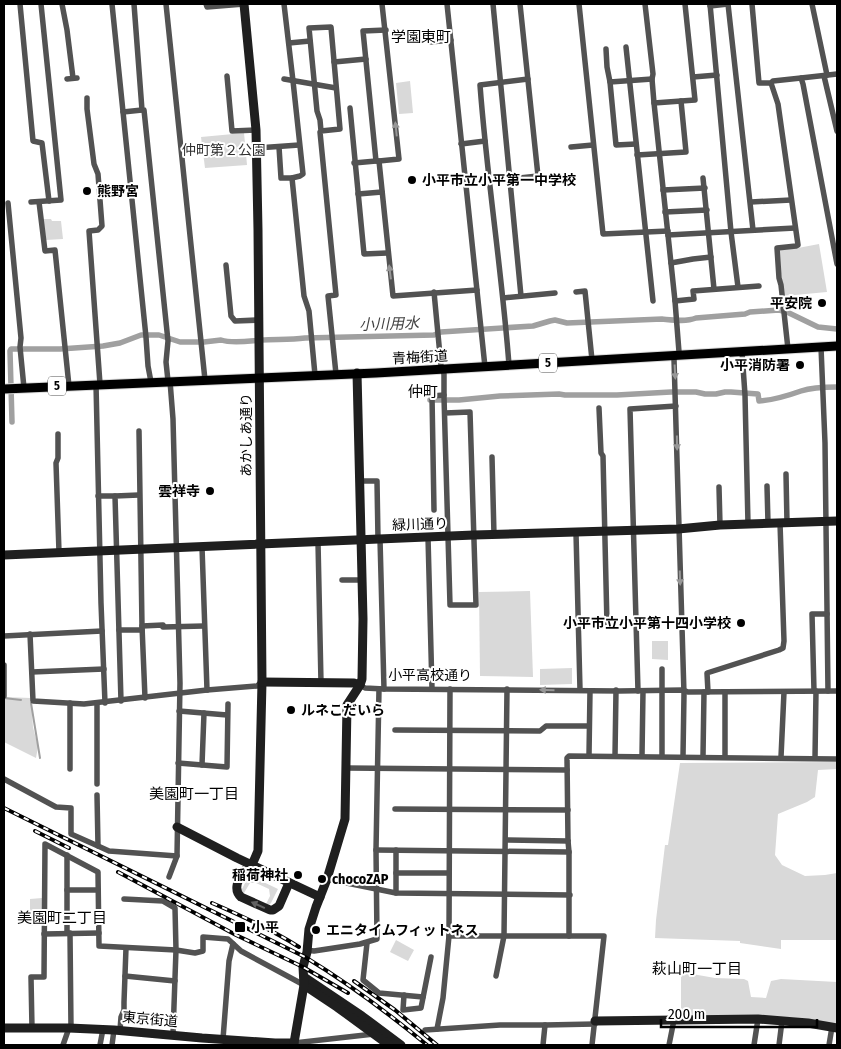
<svg xmlns="http://www.w3.org/2000/svg" width="841" height="1049" viewBox="0 0 841 1049" font-family="'Fira Sans Condensed','Noto Sans JP',sans-serif">
<style>
.green{fill:#d9d9d9}
.lines{fill:none;stroke-linecap:round;stroke-linejoin:round}
.stream{stroke:#a0a0a0;stroke-width:2}
.canal{stroke:#a0a0a0;stroke-width:5.5}
.primary-casing{stroke:#dbdbdb;stroke-width:11}
.street{stroke:#525252;stroke-width:5.5}
.secondary{stroke:#1f1f1f;stroke-width:9}
.primary{stroke:#000;stroke-width:9}
.rail-casing{stroke:#000;stroke-width:4}
.rail{stroke:#fff;stroke-width:2;stroke-dasharray:5.5;stroke-linecap:butt}
.oneway{fill:#979797}
.oneway2{fill:#626262}
.poi-dot{fill:#000;stroke:#fff;stroke-width:2}
.labels{text-anchor:middle;stroke-width:4;stroke-linejoin:round;paint-order:stroke}
.shield{fill:#fff;stroke:#4c4c4c;stroke-width:1}
.shield-label{font-size:12px;font-weight:bold;fill:#000}
.park-label{font-size:14px;fill:#303030;stroke:#fff}
.poi-label{font-size:14px;font-weight:bold;fill:#000;stroke:#fff;text-anchor:start}
.street-label{font-size:14px;fill:#000;stroke:#fff}
.neighbourhood-label{font-size:15px;fill:#000;stroke:#fff}
.water-label{font-size:15px;font-style:italic;fill:#414141;stroke:#fff}
</style>
<rect width="100%" height="100%" fill="#fff"/>
<g class="green">
<polygon points="410,81 413,113 399,114 396,83"/>
<polygon points="244,133 247,165 205,168 201,137"/>
<polygon points="43,219 51,219 52,221 61,221 63,239 46,240"/>
<polygon points="819,244 827,292 784,296 778,250 798,248"/>
<polygon points="530,591 533,677 480,676 479,592"/>
<polygon points="652,641 668,641 668,660 652,659"/>
<polygon points="572,668 572,684 540,685 540,669"/>
<polygon points="4,697 31,698 33,727 38,747 36,758 4,742"/>
<polygon points="837,762 837,769 818,770 815,797 807,802 778,814 775,855 782,865 805,876 825,875 837,873 837,946 836,940 781,940 781,949 740,943 740,941 655,938 656,920 665,845 668,845 680,763"/>
<polygon points="249,875 278,889 271,903 269,905 266,904 270,896 269,889 256,883 250,883 244,893 242,891 242,889"/>
<polygon points="42,898 42,922 40,925 30,926 30,899"/>
<polygon points="396,940 414,950 408,961 390,952"/>
<polygon points="681,972 715,978 744,979 748,981 751,997 766,998 771,981 781,979 837,982 837,1026 797,1018 681,1015"/>
</g>
<g class="lines">
<g class="stream">
<polyline points="4,698 21,700"/>
<polyline points="31,703 40,758"/>
</g>
<g class="canal">
<path d="M 430,400 L 459,400 L 500,396 L 559,394 L 565,395 L 617,395 L 671,392 L 696,392 L 705,394 L 716,394 L 725,392 L 731,392 L 758,394 L 759,401 C 775,400 787,396 801,391 C 813,387 825,387 837,387"/>
<path d="M 12,422 L 10,351 L 11,349 L 60,349 L 103,346 L 120,343 L 141,335 L 159,335 L 180,342 L 204,342 L 221,340 C 233,344 249,341 261,340 C 276,339 290,340 305,338 L 434,335 L 441,332 L 533,326 L 550,321 L 555,320 L 567,323 L 662,319 C 673,320 686,322 696,318 L 745,314 L 750,312 L 779,310 L 787,312 L 818,327 L 837,329"/>
</g>
<defs>
<polyline id="primary" points="4,389 376,373 837,346"/>
</defs>
<use href="#primary" class="primary-casing"/>
<g class="street">
<polyline points="20,4 33,141 42,143 49,201"/>
<polyline points="62,4 67,30 73,78"/>
<polyline points="112,4 146,337 148,366 151,382"/>
<polyline points="134,4 142,110 144,110 168,341 166,362 168,381"/>
<polyline points="166,4 205,380"/>
<polyline points="206,4 207,7 244,4"/>
<polyline points="284,4 293,81 303,174 300,176 292,178 304,296 309,311 315,375"/>
<polyline points="382,4 399,159 379,161 393,296 477,290"/>
<polyline points="447,4 485,367"/>
<polyline points="493,4 521,296"/>
<polyline points="579,4 603,234 668,231"/>
<polyline points="645,4 653,74 652,79 654,103 675,301 679,352 674,359 684,694 683,756"/>
<polyline points="710,4 731,232 738,287"/>
<polyline points="728,4 753,230"/>
<polyline points="752,4 759,83 771,83 773,81 801,78 837,74"/>
<polyline points="812,4 827,75"/>
<polyline points="710,6 728,4"/>
<polyline points="430,42 451,40"/>
<polyline points="289,43 310,41"/>
<polyline points="626,47 653,301"/>
<polyline points="606,49 607,67 610,82 652,79"/>
<polyline points="334,62 366,59"/>
<polyline points="227,76 232,131 256,130"/>
<polyline points="824,76 837,131"/>
<polyline points="693,77 717,75"/>
<polyline points="801,78 803,84 837,264"/>
<polyline points="67,79 77,78"/>
<polyline points="284,79 336,88"/>
<polyline points="610,82 616,145 636,144"/>
<polyline points="771,83 778,104 798,245 796,246 777,248 779,278 781,285 788,349"/>
<polyline points="87,98 87,109 94,164 98,174 102,226 98,230 89,231 100,384"/>
<polyline points="654,103 695,100 685,4"/>
<polyline points="350,108 364,254 387,253"/>
<polyline points="123,112 142,110"/>
<polyline points="321,131 340,129 331,27 309,28 317,111 320,120 321,131 320,132 336,295 328,296 336,374"/>
<polyline points="461,144 485,141"/>
<polyline points="279,147 281,178 292,178"/>
<polyline points="571,147 593,145"/>
<polyline points="257,148 299,145"/>
<polyline points="637,155 686,152 681,101"/>
<polyline points="379,161 376,161 363,31 386,30"/>
<polyline points="354,163 376,161"/>
<polyline points="703,178 714,289"/>
<polyline points="510,179 538,176 520,4"/>
<polyline points="663,190 705,188"/>
<polyline points="358,194 382,192"/>
<polyline points="31,202 61,200 41,4"/>
<polyline points="39,202 45,251 55,250 69,386"/>
<polyline points="751,202 791,200"/>
<polyline points="8,203 21,338 20,347 24,388"/>
<polyline points="665,212 707,210"/>
<polyline points="668,235 795,228"/>
<polyline points="671,263 693,259 711,257"/>
<polyline points="226,265 231,316 235,321 259,320"/>
<polyline points="434,292 441,366 444,374 444,397 450,605 476,605 470,412 445,413"/>
<polyline points="576,292 585,291 592,360"/>
<polyline points="503,298 555,293"/>
<polyline points="675,301 694,299 693,291 759,286"/>
<polyline points="821,347 825,443 828,691"/>
<polyline points="742,352 745,395 748,524"/>
<path d="M 509,365 C 502,272 487,179 480,85 L 528,79"/>
<polyline points="96,384 101,603 105,703"/>
<polyline points="599,408 601,453 603,456 607,625"/>
<polyline points="139,431 142,626 145,698"/>
<polyline points="58,434 58,458 56,463 59,552"/>
<polyline points="492,457 494,535"/>
<polyline points="786,474 787,523"/>
<polyline points="359,481 377,481 378,539"/>
<polyline points="767,486 768,523"/>
<polyline points="719,487 720,525"/>
<polyline points="98,496 115,496"/>
<polyline points="434,510 432,396 444,395"/>
<polyline points="576,533 580,690"/>
<polyline points="428,537 432,689"/>
<polyline points="380,539 384,689"/>
<polyline points="318,542 321,683"/>
<polyline points="202,547 207,690"/>
<polyline points="342,580 362,580"/>
<polyline points="142,626 163,625 163,627 204,626"/>
<polyline points="119,630 142,630"/>
<polyline points="30,634 33,701 84,704 207,690 257,686 262,682"/>
<polyline points="4,636 102,631"/>
<polyline points="4,665 4,696"/>
<polyline points="32,672 104,669"/>
<polyline points="360,685 365,688 384,689 619,691 683,690 688,692 837,691"/>
<polyline points="638,691 630,409 676,406"/>
<polyline points="814,691 812,614 827,614"/>
<polyline points="708,692 707,673 779,650 783,648 784,641 780,523"/>
<polyline points="121,701 115,496 139,495"/>
<polyline points="97,703 97,784"/>
<polyline points="179,711 227,715"/>
<polyline points="395,730 540,731 546,726 589,726"/>
<polyline points="589,755 590,691"/>
<polyline points="615,756 616,690"/>
<polyline points="642,756 643,691"/>
<polyline points="662,756 662,669"/>
<polyline points="703,756 704,692"/>
<polyline points="725,757 725,692"/>
<polyline points="781,757 784,692"/>
<polyline points="815,758 816,691"/>
<polyline points="178,763 227,767 228,704"/>
<polyline points="202,765 204,713"/>
<polyline points="346,768 567,770"/>
<polyline points="70,769 70,703"/>
<polyline points="4,779 56,807 71,808 71,834 98,846"/>
<polyline points="97,795 98,846 109,851 177,856"/>
<polyline points="395,809 568,810"/>
<polyline points="506,840 568,841"/>
<polyline points="376,850 569,852"/>
<polyline points="396,850 396,893"/>
<polyline points="396,873 449,873"/>
<polyline points="169,877 177,856 180,683 173,419 170,381"/>
<polyline points="327,879 396,893 570,895"/>
<polyline points="67,890 98,890"/>
<polyline points="124,899 163,901 175,908 176,950 173,1034"/>
<polyline points="67,933 67,855"/>
<polyline points="70,933 71,1028"/>
<polyline points="44,934 99,933"/>
<polyline points="449,936 604,936 592,1045"/>
<polyline points="569,936 569,852 568,841 567,758 569,756 837,759"/>
<polyline points="367,943 363,980 379,993 423,997"/>
<polyline points="307,950 314,951 360,944 377,939 376,850 379,689"/>
<polyline points="125,976 175,981"/>
<polyline points="496,976 504,936 507,689"/>
<polyline points="404,995 403,1010 421,1008 431,957"/>
<polyline points="32,1028 31,977 44,977 45,844 98,872 99,946 176,950 195,953 203,951 203,937 228,939 241,951 304,985"/>
<polyline points="437,1029 443,998 449,936 450,689"/>
<polyline points="120,1030 121,1017 124,1010 124,1002 126,948"/>
<polyline points="425,1030 500,1025 545,1025 595,1024"/>
<polyline points="223,1039 229,961 233,944"/>
<polyline points="294,1043 374,1034"/>
<polyline points="63,1045 69,1028"/>
<polyline points="100,1045 103,1029"/>
<polyline points="112,1045 114,1030"/>
<polyline points="543,1045 545,1025"/>
<polyline points="669,1045 674,1020"/>
<polyline points="754,1045 758,1019"/>
<polyline points="779,1045 782,1021"/>
<polyline points="829,1045 832,1027"/>
</g>
<g class="secondary">
<path d="M 244,4 L 256,130 L 258,230 L 262,682 L 258,851 C 256,855 255,859 253,862 C 251,866 247,868 244,871 C 238,879 233,890 241,897 L 270,910 L 273,910 L 279,906 L 289,883"/>
<polyline points="4,555 474,535 678,529 720,525 837,521"/>
<polyline points="262,682 354,683 360,685"/>
<polyline points="177,827 237,858 320,897"/>
<polyline points="304,977 362,1016 401,1045"/>
<polyline points="304,985 337,1007 389,1045"/>
<polyline points="595,1021 758,1019 808,1023 837,1028"/>
<polyline points="4,1028 69,1028 114,1030 202,1038 275,1043 294,1043"/>
<polyline points="294,1043 304,985 303,967 307,952 309,929 316,907 327,879 345,819 347,705 360,685 362,679 363,619 357,373"/>
</g>
<use href="#primary" class="primary"/>
<defs>
<g id="rail">
<path d="M 4,808 L 305,957 C 348,983 388,1013 427,1045"/>
<polyline points="35,831 69,848"/>
<polyline points="118,872 236,935 303,967 348,993"/>
<path d="M 212,903 C 242,916 271,929 299,947"/>
<polyline points="354,981 395,1010 437,1045"/>
</g>
</defs>
<use href="#rail" class="rail-casing"/>
<use href="#rail" class="rail"/>
</g>
<defs><path id="oneway-solid" d="M-6-.8H1V-3.2L6.5 0L1 3.2V.8H-6Z" transform="scale(1.25)"/></defs>
<g class="oneway">
<use href="#oneway-solid" transform="translate(396 129) rotate(-96)"/>
<use href="#oneway-solid" transform="translate(390 272) rotate(-97)"/>
<use href="#oneway-solid" transform="translate(675 372) rotate(87)"/>
<use href="#oneway-solid" transform="translate(677 443) rotate(89)"/>
<use href="#oneway-solid" transform="translate(680 578) rotate(88)"/>
<use href="#oneway-solid" transform="translate(547 690) rotate(-179)"/>
</g>
<use class="oneway2" href="#oneway-solid" transform="translate(258 905) rotate(-156)"/>
<g class="poi-dot">
<circle cx="412" cy="180" r="5"/>
<circle cx="87" cy="191" r="5"/>
<circle cx="822" cy="303" r="5"/>
<circle cx="800" cy="365" r="5"/>
<circle cx="210" cy="491" r="5"/>
<circle cx="741" cy="623" r="5"/>
<circle cx="291" cy="710" r="5"/>
<circle cx="298" cy="875" r="5"/>
<circle cx="322" cy="879" r="5"/>
<rect x="234" y="921" width="12" height="12" rx="2.5"/>
<circle cx="316" cy="930" r="5"/>
</g>
<g class="labels">
<g class="shield">
<rect x="539" y="353.5" width="18" height="19" rx="4"/>
<rect x="48" y="376.5" width="18" height="19" rx="4"/>
</g>
<g class="shield-label">
<text x="548" y="367">5</text>
<text x="57" y="390">5</text>
</g>
<g class="park-label">
<text x="224" y="155">仲町第２公園</text>
</g>
<g class="poi-label">
<text x="422" y="185">小平市立小平第一中学校</text>
<text x="97" y="196">熊野宮</text>
<text x="812" y="308" text-anchor="end">平安院</text>
<text x="790" y="370" text-anchor="end">小平消防署</text>
<text x="200" y="496" text-anchor="end">雲祥寺</text>
<text x="731" y="628" text-anchor="end">小平市立小平第十四小学校</text>
<text x="301" y="715">ルネこだいら</text>
<text x="288" y="880" text-anchor="end">稲荷神社</text>
<text x="332" y="884">chocoZAP</text>
<text x="251" y="932">小平</text>
<text x="326" y="935">エニタイムフィットネス</text>
</g>
<g class="street-label">
<text transform="translate(420 357) rotate(-3)" y="5">青梅街道</text>
<text transform="translate(246 435) rotate(-90)" y="5">あかしあ通り</text>
<text transform="translate(420 524) rotate(-2)" y="5">緑川通り</text>
<text x="430" y="680">小平高校通り</text>
<text transform="translate(150 1019) rotate(5)" y="5">東京街道</text>
</g>
<g class="neighbourhood-label">
<text x="421" y="42">学園東町</text>
<text x="423" y="397">仲町</text>
<text x="194" y="799">美園町一丁目</text>
<text x="62" y="923">美園町二丁目</text>
<text x="697" y="974">萩山町一丁目</text>
</g>
<g class="water-label">
<text transform="translate(389 324) rotate(-2)" y="5">小川用水</text>
</g>
</g>
<rect width="841" height="1049" fill="none" stroke="#000000" stroke-width="10"/>
<path d="M661 1019v8h156v-8" fill="none" stroke="#000000" stroke-width="2.5"/>
<text x="668" y="1019" font-size="15" fill="#000000" stroke="#ffffff" stroke-width="4" paint-order="stroke">200 m</text>
</svg>
